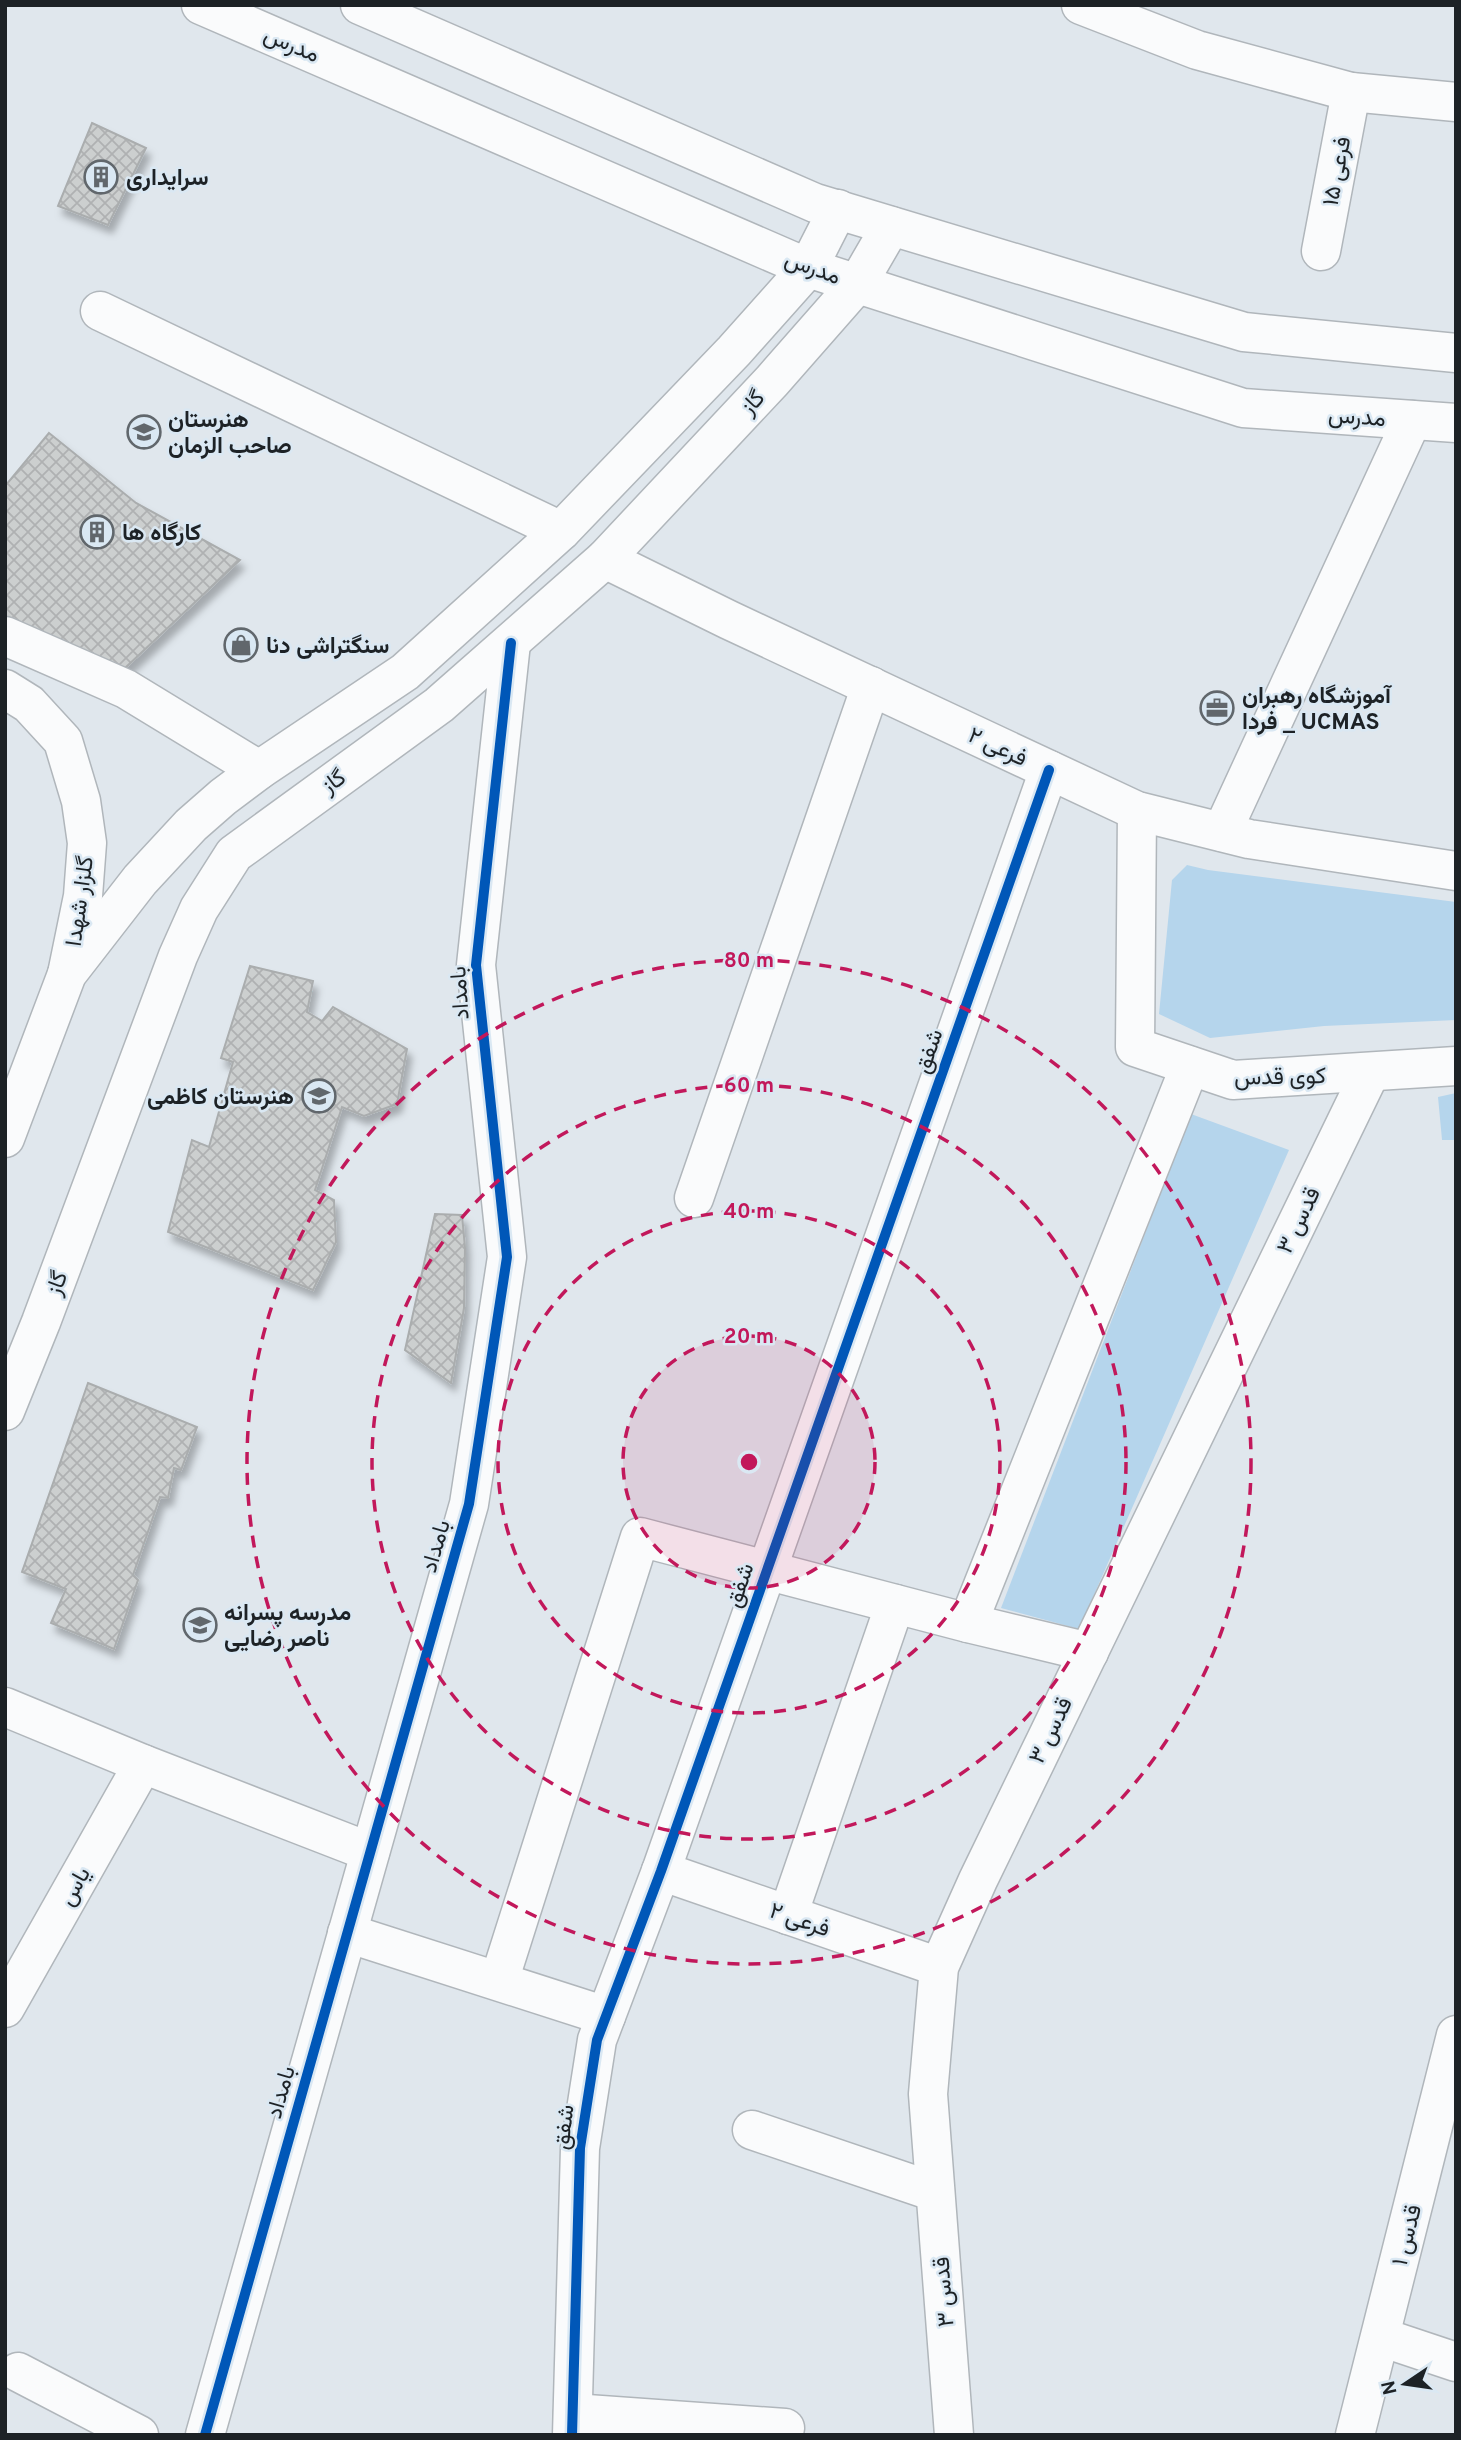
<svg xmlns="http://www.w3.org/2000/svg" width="1461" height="2440" viewBox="0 0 1461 2440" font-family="Overpass,Vazirmatn,sans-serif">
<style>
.green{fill:#b5d5ec}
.building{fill:url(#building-cross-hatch);stroke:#aaadae;stroke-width:2;filter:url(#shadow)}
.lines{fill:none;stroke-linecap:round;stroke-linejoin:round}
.minor-casing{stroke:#b0b6bb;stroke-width:41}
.tertiary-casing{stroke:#b0b6bb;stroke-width:41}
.secondary-casing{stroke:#b0b6bb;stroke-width:41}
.primary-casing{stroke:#b0b6bb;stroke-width:41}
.minor{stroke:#fafbfc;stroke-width:38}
.tertiary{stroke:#fafbfc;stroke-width:38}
.secondary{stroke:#fafbfc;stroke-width:38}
.primary{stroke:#fafbfc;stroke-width:38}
.cycleway-casing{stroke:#dae8f3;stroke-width:15}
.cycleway{stroke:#0057b8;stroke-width:10}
.ring{fill:none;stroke:#c2185b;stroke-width:3.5;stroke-dasharray:12 9}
.labels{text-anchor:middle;stroke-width:5;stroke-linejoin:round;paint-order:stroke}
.street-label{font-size:23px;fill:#1d2226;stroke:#dae8f3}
.poi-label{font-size:23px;font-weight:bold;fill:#1d2226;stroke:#dae8f3;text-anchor:start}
.centre{fill:#c2185b;stroke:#dae8f3;stroke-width:3.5}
.ring-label{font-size:21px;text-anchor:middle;font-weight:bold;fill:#c2185b;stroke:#dae8f3;stroke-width:5;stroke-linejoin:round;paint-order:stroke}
</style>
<defs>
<pattern id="building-cross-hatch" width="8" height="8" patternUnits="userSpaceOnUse" patternTransform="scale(1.75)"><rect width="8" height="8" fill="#cccfcf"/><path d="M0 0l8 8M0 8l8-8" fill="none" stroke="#afb1b2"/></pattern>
<filter id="shadow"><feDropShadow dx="4.5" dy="8" stdDeviation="3.5" flood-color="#0004"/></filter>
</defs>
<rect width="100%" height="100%" fill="#e0e7ed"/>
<g class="green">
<polygon points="1187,865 1208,870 1456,902 1456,1020 1324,1026 1210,1038 1159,1014 1172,880"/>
<polygon points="1456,1093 1456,1140 1442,1140 1438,1097"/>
<polygon points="1191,1114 1289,1150 1079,1629 1001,1608"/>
</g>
<g class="building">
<polygon points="92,123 146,148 108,225 58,206"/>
<polygon points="49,433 136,503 240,560 125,668 5,621 5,486"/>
<polygon points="250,966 313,981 307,1012 322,1021 333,1007 407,1049 397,1104 364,1116 342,1107 315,1190 334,1200 336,1242 313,1290 168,1232 192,1140 209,1147 233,1062 221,1058"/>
<polygon points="435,1214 462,1215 465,1248 464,1308 451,1383 405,1350"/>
<polygon points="88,1383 197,1427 181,1470 174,1468 168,1498 160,1497 133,1575 138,1580 114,1649 51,1623 66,1589 22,1572"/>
</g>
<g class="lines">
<defs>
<g id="minor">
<polyline points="1081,5 1197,50 1351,92 1456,102"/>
<polyline points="1321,251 1351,92"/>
<polyline points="100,311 561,531"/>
<polyline points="605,559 729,620 1137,811 1249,839 1456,871"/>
<polyline points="1137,811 1135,1047 1233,1080 1456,1066"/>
<polyline points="1222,832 1412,420"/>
<polyline points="694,1198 871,686"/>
<polyline points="968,1623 1190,1066"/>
<polyline points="5,1707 143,1764 370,1852"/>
<polyline points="661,1871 939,1967"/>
<polyline points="788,1915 895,1604"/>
<polyline points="347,1933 606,2016"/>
<polyline points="499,1981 640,1537 968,1623 1089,1652"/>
<polyline points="5,2008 143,1764"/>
<polyline points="752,2130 935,2192"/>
<polyline points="1381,2337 1456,2362"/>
<polyline points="18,2372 139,2435"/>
<polyline points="573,2413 785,2428"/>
<polyline points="205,2435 469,1504 507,1257 476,965 511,643"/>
<polyline points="572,2435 580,2148 597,2040 661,1871 1049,770"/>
<polyline points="954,2435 928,2094 939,1967 978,1880 1370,1073"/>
<polyline points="1355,2435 1456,2035"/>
</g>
<g id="tertiary">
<polyline points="5,636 126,689 259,770"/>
<polyline points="5,689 29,704 63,741 81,801 87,843 83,896 67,974"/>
</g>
<g id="secondary">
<polyline points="5,1138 67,974 140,880 191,825 223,797 259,770 405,672 561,531 734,351 808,268"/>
<polyline points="5,1411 41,1322 178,956 199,909 234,854 439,705 605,559 772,381 858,283"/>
</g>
<g id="primary">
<polyline points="201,5 808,268 1243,408 1456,423"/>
<polyline points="360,5 815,203 1244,332 1456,353"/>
<polyline points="808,268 838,209"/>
<polyline points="858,283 891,226"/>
</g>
</defs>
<use href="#minor" class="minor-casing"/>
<use href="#tertiary" class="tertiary-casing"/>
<use href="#secondary" class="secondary-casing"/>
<use href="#primary" class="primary-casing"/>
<use href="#minor" class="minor"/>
<use href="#tertiary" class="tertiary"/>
<use href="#secondary" class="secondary"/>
<use href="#primary" class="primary"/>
<defs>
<g id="cycleway">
<polyline points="205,2435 469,1504 507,1257 476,965 511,643"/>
<polyline points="572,2435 580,2148 597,2040 661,1871 1049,770"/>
</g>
</defs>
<use href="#cycleway" class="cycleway-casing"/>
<use href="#cycleway" class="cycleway"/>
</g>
<circle cx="749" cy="1462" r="126" fill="#c2185b" fill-opacity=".12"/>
<g class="ring">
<circle cx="749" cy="1462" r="126"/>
<circle cx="749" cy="1462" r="251"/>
<circle cx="749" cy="1462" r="377"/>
<circle cx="749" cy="1462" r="502"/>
</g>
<defs>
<symbol id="building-ring" viewBox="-11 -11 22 22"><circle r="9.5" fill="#dae8f3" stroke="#61676c" stroke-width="1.5"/><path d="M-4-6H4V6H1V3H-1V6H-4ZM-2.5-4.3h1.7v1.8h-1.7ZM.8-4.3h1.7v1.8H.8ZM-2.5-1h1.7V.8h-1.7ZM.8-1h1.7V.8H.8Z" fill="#61676c"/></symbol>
<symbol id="school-ring" viewBox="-11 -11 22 22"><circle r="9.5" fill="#dae8f3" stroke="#61676c" stroke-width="1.5"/><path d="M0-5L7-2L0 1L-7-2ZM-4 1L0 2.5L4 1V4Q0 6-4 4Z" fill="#61676c"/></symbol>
<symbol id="shop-ring" viewBox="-11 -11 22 22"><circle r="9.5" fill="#dae8f3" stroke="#61676c" stroke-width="1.5"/><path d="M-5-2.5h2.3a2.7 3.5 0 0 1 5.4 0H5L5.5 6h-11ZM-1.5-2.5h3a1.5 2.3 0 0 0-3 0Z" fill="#61676c"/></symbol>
<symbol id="office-ring" viewBox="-11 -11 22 22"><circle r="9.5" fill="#dae8f3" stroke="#61676c" stroke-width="1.5"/><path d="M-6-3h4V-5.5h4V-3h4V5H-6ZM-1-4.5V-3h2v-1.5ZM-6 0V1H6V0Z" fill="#61676c"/></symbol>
</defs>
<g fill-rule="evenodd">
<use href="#building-ring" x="82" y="158" width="38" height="38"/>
<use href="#school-ring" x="125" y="413" width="38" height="38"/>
<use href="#building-ring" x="78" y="513" width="38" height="38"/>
<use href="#shop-ring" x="222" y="626" width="38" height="38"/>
<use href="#office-ring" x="1198" y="689" width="38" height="38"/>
<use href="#school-ring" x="300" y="1077" width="38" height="38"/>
<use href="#school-ring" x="181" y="1606" width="38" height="38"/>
</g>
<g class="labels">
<g class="street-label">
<text transform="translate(292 44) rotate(23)" y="8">مدرس</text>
<text transform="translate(1336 171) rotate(-79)" y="8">فرعی ۱۵</text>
<text transform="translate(813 267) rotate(20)" y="8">مدرس</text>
<text transform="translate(752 402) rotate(-47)" y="8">گاز</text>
<text transform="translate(1357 416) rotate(4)" y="8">مدرس</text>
<text transform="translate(998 746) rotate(25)" y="8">فرعی ۲</text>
<text transform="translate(333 781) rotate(-36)" y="8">گاز</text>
<text transform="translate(79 901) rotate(-82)" y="8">گلزار شهدا</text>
<text transform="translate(459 993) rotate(-94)" y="8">بامداد</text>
<text transform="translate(928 1051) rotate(-71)" y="8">شفق</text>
<text transform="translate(1280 1076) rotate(-1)" y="8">کوی قدس</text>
<text transform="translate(1298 1220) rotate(-64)" y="8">قدس ۳</text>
<text transform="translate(56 1283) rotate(-70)" y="8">گاز</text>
<text transform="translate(435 1546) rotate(-74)" y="8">بامداد</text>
<text transform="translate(739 1585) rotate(-71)" y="8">شفق</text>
<text transform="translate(1050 1730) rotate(-64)" y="8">قدس ۳</text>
<text transform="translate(74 1886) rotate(-61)" y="8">یاس</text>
<text transform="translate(800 1919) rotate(19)" y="8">فرعی ۲</text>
<text transform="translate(280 2092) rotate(-74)" y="8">بامداد</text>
<text transform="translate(563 2127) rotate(-83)" y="8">شفق</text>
<text transform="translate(1406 2235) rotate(-76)" y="8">قدس ۱</text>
<text transform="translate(943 2292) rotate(-94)" y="8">قدس ۳</text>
</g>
<g class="poi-label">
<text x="126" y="185">سرایداری</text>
<text x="168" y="427">هنرستان<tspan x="168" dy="26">صاحب الزمان</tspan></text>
<text x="122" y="540">کارگاه ها</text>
<text x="266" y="653">سنگتراشی دنا</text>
<text x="1242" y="703">آموزشگاه رهبران<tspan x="1242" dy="26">فردا _ UCMAS</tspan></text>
<text x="294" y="1104" text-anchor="end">هنرستان کاظمی</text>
<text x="224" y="1620">مدرسه پسرانه<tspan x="224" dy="26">ناصر رضایی</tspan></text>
</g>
</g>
<circle cx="749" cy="1462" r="10" class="centre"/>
<g class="ring-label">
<text x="749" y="967">80 m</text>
<text x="749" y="1092">60 m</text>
<text x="749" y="1218">40 m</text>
<text x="749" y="1343">20 m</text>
</g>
<rect width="1461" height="2440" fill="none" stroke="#1d2226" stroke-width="14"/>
<g transform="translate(1405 2384) rotate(257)" stroke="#dae8f3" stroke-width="5" paint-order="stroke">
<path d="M0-5L12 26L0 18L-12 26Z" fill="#1d2226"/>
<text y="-10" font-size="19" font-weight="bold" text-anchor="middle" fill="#1d2226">N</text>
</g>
</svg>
